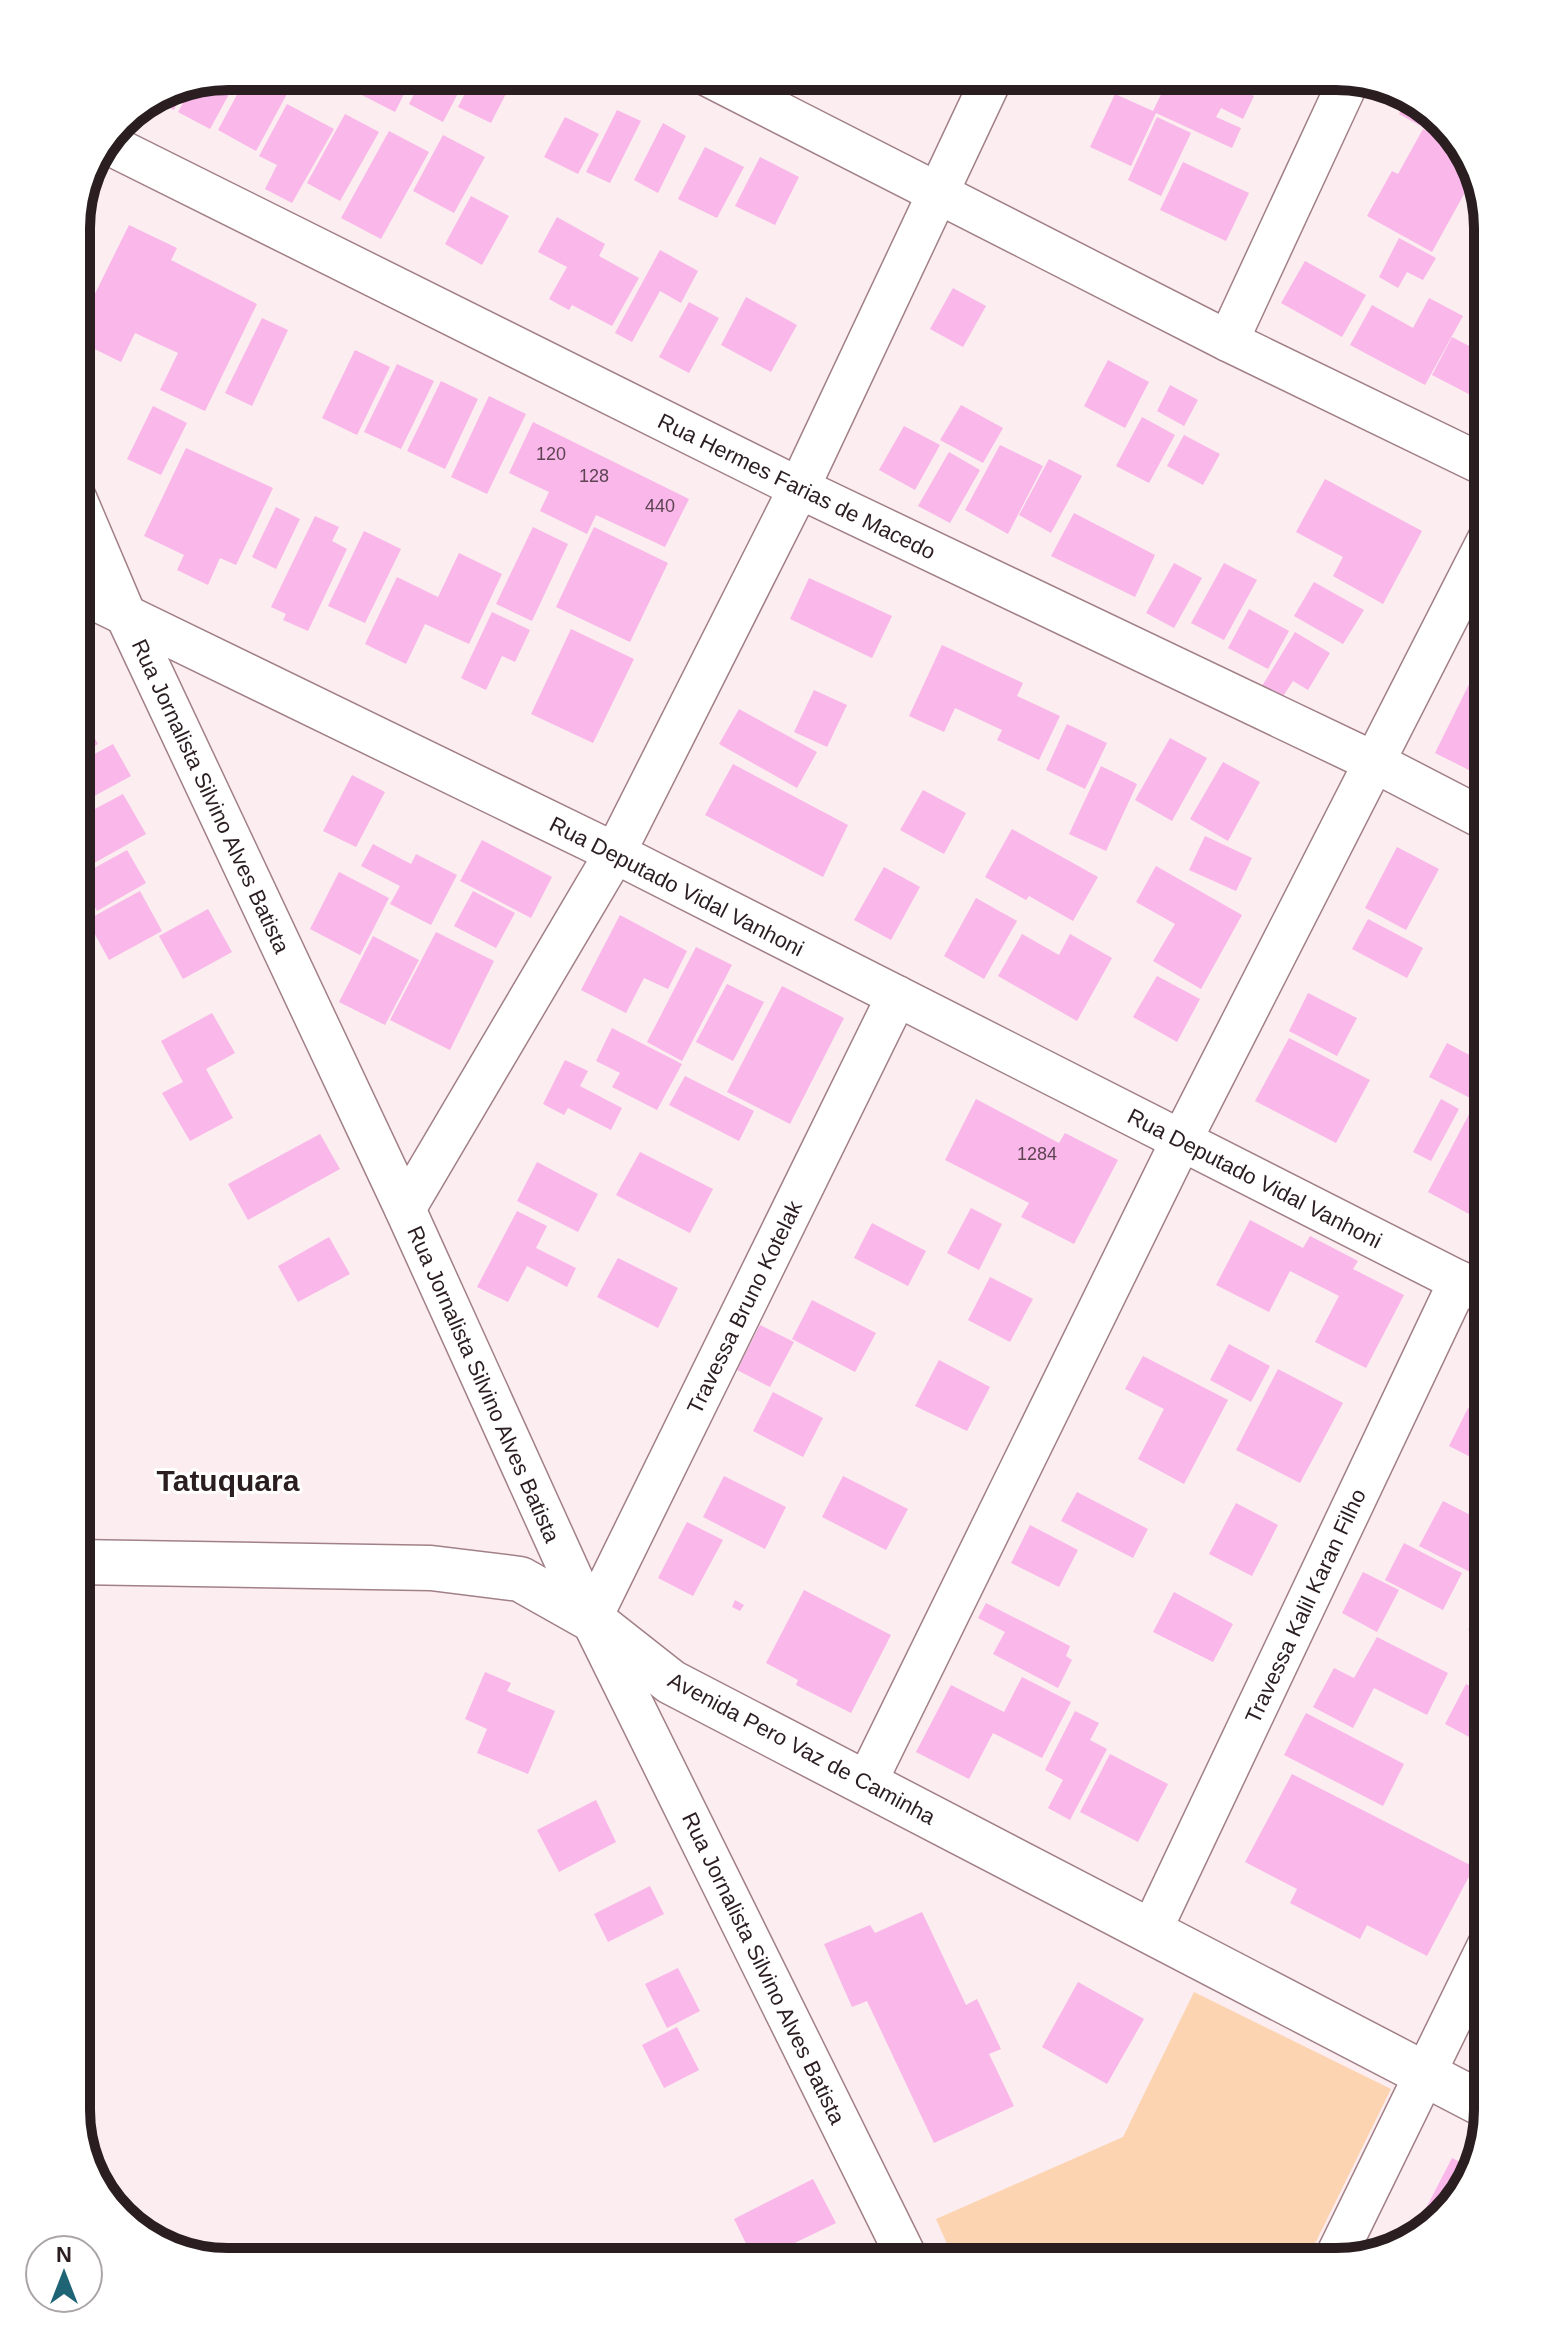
<svg xmlns="http://www.w3.org/2000/svg" width="1564" height="2338" viewBox="0 0 1564 2338" font-family="Helvetica,sans-serif">
<style>
.green{fill:#fdd4b1}
.building{fill:#f9b7ea}
.lines{fill:none;stroke-linecap:round;stroke-linejoin:round}
.minor-casing{stroke:#a18087;stroke-width:43}
.tertiary-casing{stroke:#a18087;stroke-width:47}
.minor{stroke:#fff;stroke-width:40}
.tertiary{stroke:#fff;stroke-width:44}
.labels{text-anchor:middle;stroke-width:6;stroke-linejoin:round;paint-order:stroke}
.number-label{font-size:18px;fill:#5e4453}
.street-label{font-size:22px;fill:#2b1e21;stroke:#fff}
.district-label{font-size:30px;font-weight:bold;fill:#2b1e21;stroke:#fff}
.rim{fill:none;stroke:#2b1e21;stroke-width:10}
</style>
<rect width="100%" height="100%" fill="#fcedf0"/>
<polygon class="green" points="1194,1992 1391,2089 1306,2262 955,2262 936,2219 1123,2137"/>
<g class="building">
<polygon points="228,76 239,76 210,129 178,112 194,83"/>
<polygon points="247,76 286,76 294,81 256,151 218,130"/>
<polygon points="362,76 413,76 395,112 354,91"/>
<polygon points="423,76 467,76 443,122 409,104"/>
<polygon points="474,76 515,76 491,123 458,107"/>
<polygon points="1095,76 1133,76 1126,91"/>
<polygon points="1170,76 1212,76 1254,96 1243,119 1221,108 1216,117 1241,128 1232,148 1156,113 1131,166 1090,147 1115,94 1153,111"/>
<polygon points="187,84 174,110 153,99 171,87"/>
<polygon points="1408,97 1420,101 1464,150 1399,114"/>
<polygon points="287,104 334,129 292,203 265,189 277,165 259,156"/>
<polygon points="617,110 641,121 610,183 586,172"/>
<polygon points="345,114 379,132 340,201 307,183"/>
<polygon points="565,117 599,134 578,174 544,157"/>
<polygon points="1157,117 1191,133 1161,196 1128,180"/>
<polygon points="663,123 686,136 658,193 634,180"/>
<polygon points="1423,129 1468,154 1474,176 1432,252 1367,216 1392,171 1398,174"/>
<polygon points="389,131 429,152 381,239 341,218"/>
<polygon points="443,135 485,157 454,213 413,191"/>
<polygon points="705,147 744,167 717,218 678,199"/>
<polygon points="760,157 799,177 775,225 735,206"/>
<polygon points="1183,162 1249,193 1226,241 1160,210"/>
<polygon points="471,196 509,216 482,265 445,244"/>
<polygon points="557,217 605,244 599,256 639,278 612,326 572,305 569,310 549,299 567,267 538,252"/>
<polygon points="129,225 177,248 171,260 257,304 205,411 160,390 178,353 135,333 121,362 76,340 76,332"/>
<polygon points="1399,238 1436,258 1423,280 1407,272 1398,288 1379,277"/>
<polygon points="1488,245 1488,282 1473,275"/>
<polygon points="660,250 698,271 681,303 660,291 632,342 615,333"/>
<polygon points="1305,261 1366,295 1342,337 1281,303"/>
<polygon points="953,288 986,306 963,347 930,329"/>
<polygon points="746,297 797,325 771,372 721,345"/>
<polygon points="1429,298 1463,316 1425,385 1350,345 1372,305 1413,328"/>
<polygon points="689,302 719,318 689,373 659,357"/>
<polygon points="1488,304 1488,345 1472,337"/>
<polygon points="262,318 288,330 252,406 225,393"/>
<polygon points="1452,337 1488,356 1488,404 1432,375"/>
<polygon points="355,350 390,367 357,435 322,418"/>
<polygon points="1108,360 1149,382 1125,428 1084,406"/>
<polygon points="397,364 434,381 401,449 364,432"/>
<polygon points="441,381 478,399 445,469 407,451"/>
<polygon points="1170,385 1198,400 1184,426 1157,411"/>
<polygon points="489,396 526,414 487,494 451,477"/>
<polygon points="961,405 1003,428 983,463 940,440"/>
<polygon points="153,406 187,423 161,475 127,459"/>
<polygon points="1142,417 1175,435 1149,483 1116,466"/>
<polygon points="533,422 689,499 665,547 596,515 587,534 540,511 549,492 509,473"/>
<polygon points="904,426 940,445 915,490 879,470"/>
<polygon points="1184,435 1220,454 1203,485 1167,466"/>
<polygon points="1000,445 1043,466 1008,534 965,510"/>
<polygon points="186,448 273,488 236,565 220,558 208,585 177,570 184,555 144,536"/>
<polygon points="949,452 980,470 950,523 918,506"/>
<polygon points="1049,459 1082,476 1051,533 1019,515"/>
<polygon points="1325,479 1422,531 1383,604 1333,576 1343,557 1296,532"/>
<polygon points="276,507 300,519 276,569 252,557"/>
<polygon points="1074,513 1155,555 1135,597 1051,556"/>
<polygon points="315,516 339,527 332,541 347,549 308,631 283,620 286,614 271,607"/>
<polygon points="533,527 568,544 532,621 496,604"/>
<polygon points="594,527 668,563 630,642 556,607"/>
<polygon points="364,531 401,549 365,623 328,606"/>
<polygon points="459,553 502,574 469,644 425,624 406,664 365,644 397,577 438,597"/>
<polygon points="1174,563 1202,578 1174,628 1146,613"/>
<polygon points="1224,563 1257,580 1224,640 1191,623"/>
<polygon points="809,578 892,616 872,658 790,619"/>
<polygon points="1314,582 1364,610 1343,644 1294,616"/>
<polygon points="1249,609 1289,631 1268,669 1228,648"/>
<polygon points="492,612 530,630 515,662 502,656 486,690 461,678"/>
<polygon points="571,629 634,659 593,743 531,714"/>
<polygon points="1295,632 1330,653 1308,690 1293,681 1282,698 1262,686"/>
<polygon points="942,645 1023,683 1017,696 1060,716 1039,760 997,740 1002,730 955,708 944,732 909,716"/>
<polygon points="1480,662 1488,666 1488,763 1481,776 1435,753"/>
<polygon points="814,690 847,705 827,747 794,732"/>
<polygon points="76,705 98,744 76,756"/>
<polygon points="739,709 817,752 797,788 719,744"/>
<polygon points="1067,724 1107,743 1085,789 1046,770"/>
<polygon points="1170,738 1207,758 1172,821 1135,800"/>
<polygon points="113,744 131,776 76,806 76,764"/>
<polygon points="1223,762 1260,782 1228,841 1190,819"/>
<polygon points="733,764 848,825 823,877 705,815"/>
<polygon points="1101,766 1137,784 1106,851 1069,834"/>
<polygon points="352,775 385,792 356,847 323,831"/>
<polygon points="923,790 966,813 944,854 900,830"/>
<polygon points="123,794 146,834 87,867 76,848 76,819"/>
<polygon points="1012,829 1098,877 1073,921 1029,896 1026,900 985,877"/>
<polygon points="1205,836 1252,858 1236,891 1189,870"/>
<polygon points="482,840 552,877 531,918 460,881"/>
<polygon points="373,844 411,864 416,854 457,875 431,925 390,904 400,886 361,866"/>
<polygon points="1397,847 1439,869 1406,930 1365,908"/>
<polygon points="127,850 146,883 97,911 78,877"/>
<polygon points="1156,866 1242,915 1201,989 1153,961 1175,924 1136,902"/>
<polygon points="884,867 920,887 891,940 854,920"/>
<polygon points="339,872 389,898 360,955 310,929"/>
<polygon points="140,891 162,931 109,960 87,920"/>
<polygon points="473,891 515,913 496,948 454,926"/>
<polygon points="976,898 1017,921 984,979 944,956"/>
<polygon points="208,909 232,952 183,979 159,936"/>
<polygon points="620,915 687,951 668,989 644,978 626,1013 581,990"/>
<polygon points="1368,919 1423,948 1407,978 1352,949"/>
<polygon points="436,932 494,961 450,1050 390,1020"/>
<polygon points="1022,934 1059,955 1070,934 1112,958 1077,1021 998,976"/>
<polygon points="373,936 419,960 385,1025 339,1002"/>
<polygon points="696,947 732,965 682,1061 647,1042"/>
<polygon points="1488,965 1488,993 1477,987"/>
<polygon points="1157,976 1200,999 1177,1042 1133,1017"/>
<polygon points="727,984 764,1002 733,1061 696,1042"/>
<polygon points="782,986 844,1018 790,1124 727,1092"/>
<polygon points="1308,993 1357,1018 1337,1056 1289,1031"/>
<polygon points="212,1013 235,1053 206,1069 233,1118 190,1141 162,1093 183,1082 161,1041"/>
<polygon points="612,1028 682,1064 657,1110 612,1087 620,1073 596,1061"/>
<polygon points="1289,1038 1370,1080 1336,1143 1255,1101"/>
<polygon points="1447,1043 1488,1065 1488,1224 1428,1192 1476,1101 1429,1077"/>
<polygon points="565,1060 588,1071 580,1086 622,1108 611,1130 568,1108 564,1115 543,1104"/>
<polygon points="685,1076 754,1111 739,1141 669,1105"/>
<polygon points="976,1099 1059,1143 1065,1133 1118,1160 1074,1244 1021,1217 1029,1203 945,1160"/>
<polygon points="1441,1099 1459,1109 1431,1161 1413,1152"/>
<polygon points="320,1134 340,1169 248,1220 228,1184"/>
<polygon points="640,1152 713,1189 690,1233 616,1195"/>
<polygon points="537,1162 598,1194 578,1232 517,1201"/>
<polygon points="971,1208 1002,1224 979,1270 947,1253"/>
<polygon points="517,1211 547,1226 536,1248 576,1268 567,1287 527,1266 508,1302 477,1287"/>
<polygon points="1250,1220 1303,1248 1310,1236 1358,1261 1353,1269 1404,1295 1366,1368 1315,1342 1339,1296 1290,1271 1269,1312 1216,1285"/>
<polygon points="872,1223 926,1251 908,1286 854,1258"/>
<polygon points="329,1237 350,1274 298,1302 278,1266"/>
<polygon points="618,1258 678,1288 658,1328 597,1297"/>
<polygon points="990,1277 1033,1299 1010,1342 968,1320"/>
<polygon points="812,1300 876,1333 855,1372 792,1339"/>
<polygon points="760,1325 794,1342 770,1387 737,1370"/>
<polygon points="1229,1344 1270,1366 1251,1402 1210,1380"/>
<polygon points="1143,1356 1228,1400 1184,1484 1138,1459 1164,1409 1125,1389"/>
<polygon points="939,1360 990,1387 967,1431 915,1406"/>
<polygon points="1278,1369 1343,1403 1300,1483 1236,1450"/>
<polygon points="773,1392 823,1418 803,1457 753,1431"/>
<polygon points="1468,1408 1488,1418 1488,1466 1449,1446"/>
<polygon points="724,1476 786,1507 765,1549 703,1517"/>
<polygon points="843,1476 908,1509 886,1550 822,1517"/>
<polygon points="1077,1492 1148,1529 1133,1558 1061,1521"/>
<polygon points="1443,1501 1488,1524 1488,1560 1480,1577 1419,1546"/>
<polygon points="1236,1503 1278,1525 1252,1576 1209,1554"/>
<polygon points="687,1522 723,1540 693,1596 658,1578"/>
<polygon points="1030,1525 1078,1550 1059,1587 1011,1563"/>
<polygon points="1404,1543 1462,1573 1443,1610 1385,1580"/>
<polygon points="1363,1572 1399,1590 1377,1632 1342,1613"/>
<polygon points="804,1590 891,1635 851,1713 796,1685 798,1680 766,1663"/>
<polygon points="1174,1592 1233,1624 1213,1662 1153,1632"/>
<polygon points="1488,1592 1488,1640 1468,1630"/>
<polygon points="735,1600 744,1605 740,1611 732,1607"/>
<polygon points="986,1603 1070,1646 1066,1656 1072,1660 1058,1688 993,1654 1005,1632 978,1618"/>
<polygon points="1377,1637 1448,1673 1427,1715 1374,1688 1353,1728 1313,1707 1334,1668 1354,1678"/>
<polygon points="485,1672 511,1683 507,1691 555,1711 528,1774 477,1753 487,1729 465,1719"/>
<polygon points="1022,1677 1071,1702 1042,1758 993,1733 969,1779 916,1752 951,1685 1004,1712"/>
<polygon points="1466,1684 1488,1695 1488,1747 1445,1724"/>
<polygon points="1075,1711 1099,1723 1090,1740 1107,1749 1070,1820 1048,1808 1063,1780 1045,1770"/>
<polygon points="1306,1713 1404,1764 1383,1806 1284,1755"/>
<polygon points="1110,1754 1168,1784 1138,1842 1080,1812"/>
<polygon points="1292,1774 1474,1867 1427,1956 1367,1925 1360,1939 1290,1903 1297,1889 1245,1862"/>
<polygon points="596,1800 616,1842 559,1872 537,1830"/>
<polygon points="650,1886 664,1914 608,1942 594,1914"/>
<polygon points="922,1912 966,2005 977,1999 1001,2049 989,2054 1014,2106 934,2143 867,2001 852,2007 824,1944 870,1925 875,1933"/>
<polygon points="678,1968 700,2011 667,2028 645,1984"/>
<polygon points="1078,1982 1144,2019 1107,2084 1042,2047"/>
<polygon points="677,2027 699,2070 664,2088 642,2045"/>
<polygon points="1452,2158 1472,2168 1467,2186 1435,2218 1424,2212"/>
<polygon points="813,2179 836,2223 755,2262 734,2219"/>
<polygon points="1407,2225 1421,2232 1411,2242 1397,2246"/>
<polygon points="804,2249 811,2262 779,2262"/>
</g>
<g class="lines">
<defs>
<g id="minor">
<polyline points="708,76 1228,341 1488,467"/>
<polyline points="110,145 799,488 1376,763 1488,821"/>
<polyline points="1228,341 1350,78"/>
<polyline points="76,498 127,618 405,1209 591,1619 909,2262"/>
<polyline points="76,591 615,853 1488,1296"/>
<polyline points="405,1209 615,853 799,488 993,76"/>
<polyline points="591,1619 897,996"/>
<polyline points="866,1783 1181,1141 1488,539"/>
<polyline points="1151,1931 1459,1281"/>
<polyline points="1333,2262 1488,1945"/>
</g>
<polyline id="tertiary" points="76,1562 431,1568 520,1579 591,1619 671,1682 1488,2107"/>
</defs>
<use href="#minor" class="minor-casing"/>
<use href="#tertiary" class="tertiary-casing"/>
<use href="#minor" class="minor"/>
<use href="#tertiary" class="tertiary"/>
</g>
<g class="labels">
<g class="number-label">
<text x="551" y="460">120</text>
<text x="594" y="482">128</text>
<text x="660" y="512">440</text>
<text x="1037" y="1160">1284</text>
</g>
<g class="street-label">
<text transform="translate(797 486) rotate(26)" y="8">Rua Hermes Farias de Macedo</text>
<text transform="translate(211 796) rotate(65)" y="8">Rua Jornalista Silvino Alves Batista</text>
<text transform="translate(677 886) rotate(27)" y="8">Rua Deputado Vidal Vanhoni</text>
<text transform="translate(1255 1178) rotate(27)" y="8">Rua Deputado Vidal Vanhoni</text>
<text transform="translate(744 1307) rotate(-64)" y="8">Travessa Bruno Kotelak</text>
<text transform="translate(484 1384) rotate(66)" y="8">Rua Jornalista Silvino Alves Batista</text>
<text transform="translate(1305 1606) rotate(-65)" y="8">Travessa Kalil Karan Filho</text>
<text transform="translate(802 1748) rotate(28)" y="8">Avenida Pero Vaz de Caminha</text>
<text transform="translate(764 1968) rotate(64)" y="8">Rua Jornalista Silvino Alves Batista</text>
</g>
<g class="district-label">
<text x="228" y="1491">Tatuquara</text>
</g>
</g>
<path d="M0 0H1564V2338H0ZM228 90H1336A138 138 0 0 1 1474 228V2110A138 138 0 0 1 1336 2248H228A138 138 0 0 1 90 2110V228A138 138 0 0 1 228 90Z" fill="#fff" fill-rule="evenodd"/>
<path class="rim" d="M228 90H1336A138 138 0 0 1 1474 228V2110A138 138 0 0 1 1336 2248H228A138 138 0 0 1 90 2110V228A138 138 0 0 1 228 90Z"/>
<g transform="translate(64 2274)"><circle r="38" fill="#ffffff" stroke="#aaa5a6" stroke-width="2"/>
<path d="M0-6L14 30L0 20L-14 30Z" fill="#1e6475"/>
<text y="-12" font-size="22" font-weight="bold" text-anchor="middle" fill="#2b1e21">N</text>
</g>
</svg>
